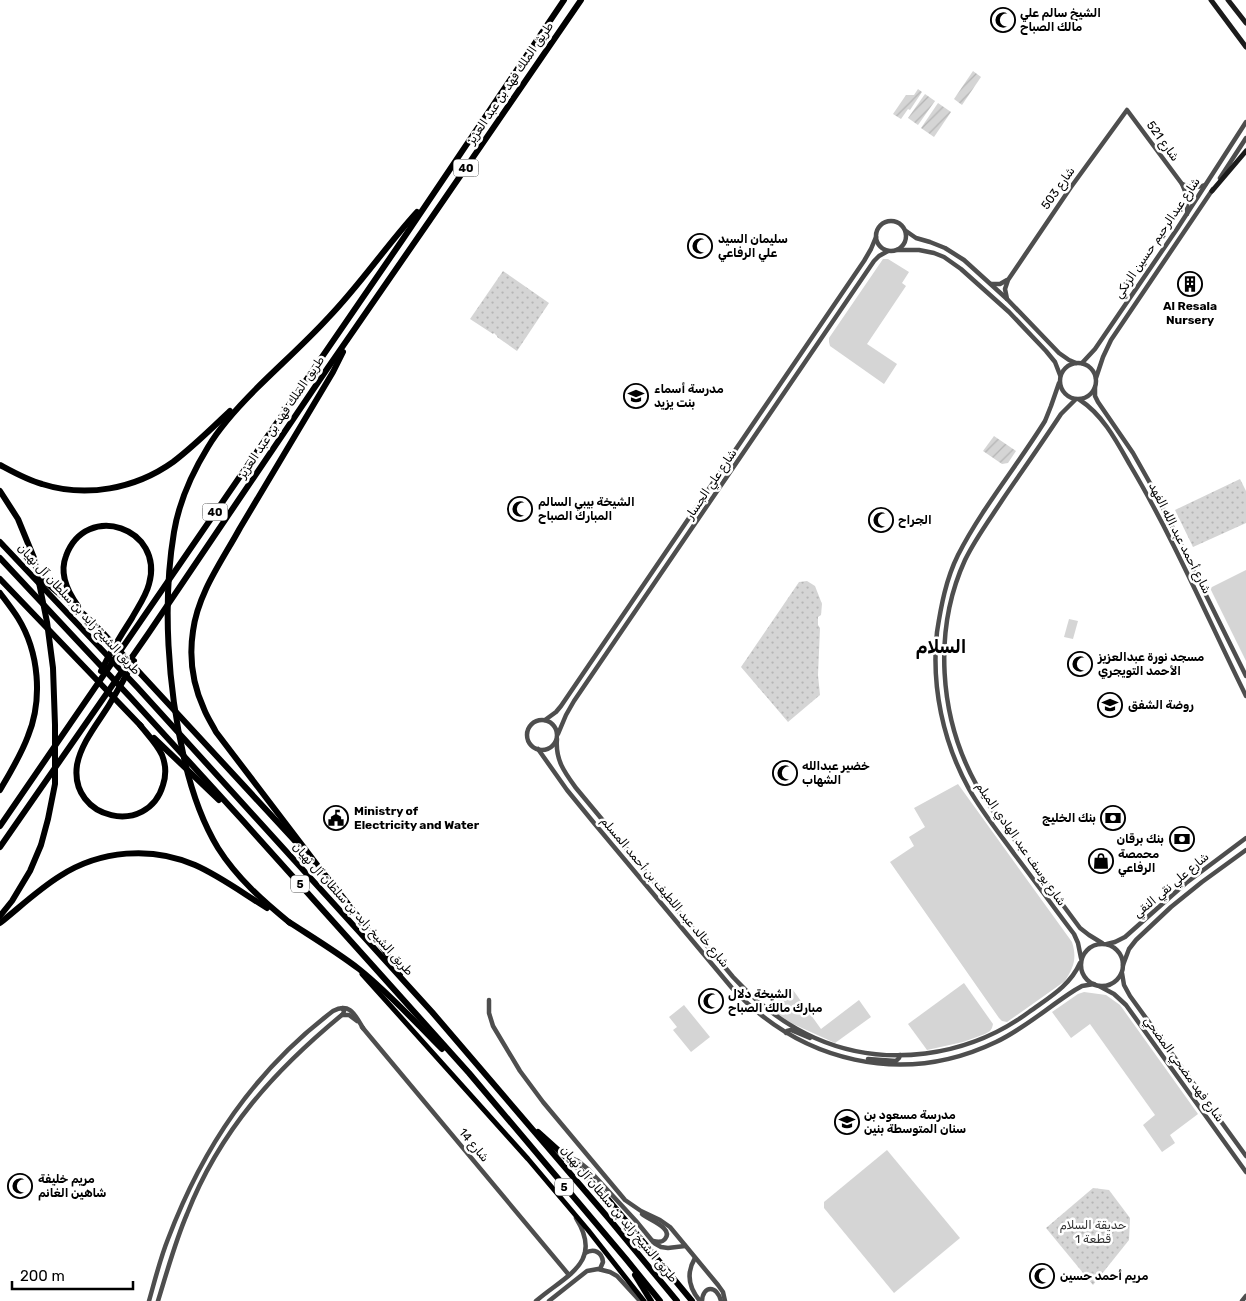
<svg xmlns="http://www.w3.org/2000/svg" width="1246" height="1301" viewBox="0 0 1246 1301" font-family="Rubik,'Noto Sans Arabic',sans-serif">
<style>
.grass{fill:#d5d5d5}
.park{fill:url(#park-dots)}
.garden{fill:url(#garden-furrows)}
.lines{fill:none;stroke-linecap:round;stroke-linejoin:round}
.tertiary{stroke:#4e4e4e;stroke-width:4.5}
.secondary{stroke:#1b1b1b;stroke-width:5}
.primary{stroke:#000;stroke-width:5}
.motorway{stroke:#000;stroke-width:6}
.labels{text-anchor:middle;stroke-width:5;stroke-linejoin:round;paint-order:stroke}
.shield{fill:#fff;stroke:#4c4c4c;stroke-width:1}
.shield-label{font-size:11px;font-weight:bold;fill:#000}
.poi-label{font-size:12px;font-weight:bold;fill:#000;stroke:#fff;text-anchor:start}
.street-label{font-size:12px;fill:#000;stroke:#fff}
.park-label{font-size:12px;fill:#2c2c2c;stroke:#fff}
.district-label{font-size:18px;font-weight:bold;fill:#000;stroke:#fff}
</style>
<defs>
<pattern id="park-dots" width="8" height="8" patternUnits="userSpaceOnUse" patternTransform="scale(1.25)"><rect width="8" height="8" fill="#d5d5d5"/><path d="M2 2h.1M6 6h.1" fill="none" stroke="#b5b5b5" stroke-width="1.8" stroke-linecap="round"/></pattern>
<pattern id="garden-furrows" width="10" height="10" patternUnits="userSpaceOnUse" patternTransform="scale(1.25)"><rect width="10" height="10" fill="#d5d5d5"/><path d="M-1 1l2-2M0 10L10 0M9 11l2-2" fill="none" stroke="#b5b5b5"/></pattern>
</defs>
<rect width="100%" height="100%" fill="#fff"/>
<g class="grass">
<polygon points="883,259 888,259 909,272 902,283 906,286 867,344 897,364 884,384 830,346 829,342 829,338"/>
<polygon points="1246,570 1246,661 1210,588"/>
<polygon points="1069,619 1078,621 1073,639 1064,637"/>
<path d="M 958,784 L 1072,942 C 1077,958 1074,967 1065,981 L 1007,1022 L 1002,1021 L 999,1018 L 890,862 L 914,846 L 909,837 L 925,827 L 914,808 Z"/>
<polygon points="964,983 993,1024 992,1028 990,1031 985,1034 963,1042 927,1050 908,1024"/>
<polygon points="793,990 821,1029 859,1000 871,1017 835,1043 791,1023 768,1007"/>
<polygon points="1084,992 1106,995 1120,1005 1198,1114 1170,1135 1175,1143 1162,1152 1143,1125 1155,1115 1090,1024 1071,1038 1052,1012 1078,994"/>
<polygon points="684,1005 710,1037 691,1052 673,1030 677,1027 669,1017"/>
<polygon points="887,1150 960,1238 894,1293 824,1208 824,1202"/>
</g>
<g class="park">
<polygon points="503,271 549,303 517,351 497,337 497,336 494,333 493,334 470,319"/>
<polygon points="1240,479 1246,491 1246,523 1193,547 1175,510"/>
<polygon points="807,581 815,586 822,604 821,615 818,617 818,625 820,628 818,675 820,695 788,722 741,667 799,582"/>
<polygon points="1093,1188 1109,1190 1130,1218 1129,1240 1093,1285 1046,1228"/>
</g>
<g class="garden">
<polygon points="973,71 981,77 962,105 954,99"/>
<polygon points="918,89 922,92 910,110 908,109 901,119 893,114 906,95 914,95"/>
<polygon points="925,94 935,101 918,125 908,118"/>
<polygon points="938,103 951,112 934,137 921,128"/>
<polygon points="994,436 1016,451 1008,463 1002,464 983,451"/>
</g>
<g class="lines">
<g class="tertiary">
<polyline points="1220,178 1246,138"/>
<path d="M 1182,184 C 1190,188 1197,188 1205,185"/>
<circle cx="891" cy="236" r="15"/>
<polyline points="906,231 916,238 930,242 945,248 964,260 1007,299 1059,353 1069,360 1076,363"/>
<polyline points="897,250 919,250 934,253 944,257 961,269 1009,312 1046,351 1055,362 1060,375"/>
<polyline points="991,284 1000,284 1007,280"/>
<polyline points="1007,299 1005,289 1008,280 1071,187 1127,110 1182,184 1187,196 1187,214"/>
<circle cx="1078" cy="381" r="18"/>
<polyline points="1082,363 1095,349 1177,229 1246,122"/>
<polyline points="1096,378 1103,357 1111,340 1213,189"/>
<path d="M 1059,383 L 1051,406 L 1045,421 C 1017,466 982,508 958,555 C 946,579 941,606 937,632 C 931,686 943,742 969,789 C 982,812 999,833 1015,855 C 1035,881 1054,908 1074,934 L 1078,943 L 1081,958"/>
<polyline points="1095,387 1095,396 1098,402 1133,453 1155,492 1246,676"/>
<path d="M 1075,400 L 1061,414 C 1042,443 1022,471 1003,499 C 990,519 975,539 965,560 C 933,630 939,717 976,784 C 987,805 1003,824 1017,843 C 1038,871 1059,900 1080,928 L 1089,935 L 1102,943"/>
<path d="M 1080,400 C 1103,415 1117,442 1130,465 C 1174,539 1208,619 1246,696"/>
<circle cx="542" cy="735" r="15"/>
<polyline points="545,720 556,712 561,706 864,261 871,249 876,237"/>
<polyline points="558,734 566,715 574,701 874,261 879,256 888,251"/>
<path d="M 557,739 C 555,760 565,773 576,788 L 733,977 C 757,1003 783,1024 815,1038 C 885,1069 968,1057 1029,1012 C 1048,998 1070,986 1080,963"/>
<path d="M 538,749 L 567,790 L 594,823 L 732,988 C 801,1062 902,1087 996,1042 C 1024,1029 1048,1007 1075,990 L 1082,986 L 1094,984"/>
<circle cx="1102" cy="965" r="21"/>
<polyline points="1107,944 1115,942 1125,937 1186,883 1246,838"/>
<polyline points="1123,965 1129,949 1136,940 1171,907 1202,882 1246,850"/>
<polyline points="1122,973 1124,985 1130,996 1246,1156"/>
<polyline points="1099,986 1114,994 1126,1005 1246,1172"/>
<polyline points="489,1000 489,1013 493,1026 520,1071 543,1102 625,1200 641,1211 660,1220 670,1227 718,1285 723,1292 725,1301"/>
<polyline points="342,1015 349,1015 357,1021"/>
<polyline points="362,1027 569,1275"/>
<polyline points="786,1033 787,1031 791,1030 810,1038"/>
<polyline points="868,1059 896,1061 899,1058 900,1055"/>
<polyline points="567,1156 578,1161 589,1170 636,1221 654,1243 661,1247 668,1248 685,1246"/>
<path d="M 642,1214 C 649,1220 674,1228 665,1239 C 662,1243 657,1242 653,1241"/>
<path d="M 585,1253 C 594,1248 602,1252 603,1262 L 600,1269"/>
<path d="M 695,1258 C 686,1273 689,1288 700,1301"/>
<path d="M 149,1301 C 155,1280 160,1259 168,1239 C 203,1147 254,1071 333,1011 C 350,1002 355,1015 363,1028"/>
<path d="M 158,1301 C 167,1272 175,1242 187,1214 C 220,1130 275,1070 343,1014 L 344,1011 L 342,1008"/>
<path d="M 536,1301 C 566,1275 604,1263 576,1218"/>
<polyline points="549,1301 587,1271 598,1269 610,1272 617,1276 640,1301"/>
<path d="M 702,1301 C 703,1285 717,1285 721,1301"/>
<polyline points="1242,1301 1246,1296"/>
</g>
<g class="secondary">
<polyline points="1211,0 1246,47"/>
<polyline points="1228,0 1246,23"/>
<polyline points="1212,191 1246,151"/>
</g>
<polyline class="primary" points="362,974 528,1159 588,1230 644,1301"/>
<g class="motorway">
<path d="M 343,352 L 333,372 C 302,424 271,476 240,528 C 222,561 198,593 193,631 C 189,657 193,685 204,709 C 207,717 212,724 216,732 L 318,866 L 383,948 L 400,974"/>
<path d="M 0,465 C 13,472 27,480 42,484 C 86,498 135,489 173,462 C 193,447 212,428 230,411"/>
<polyline points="0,491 18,519 34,558 47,622 53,668 55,725 55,784 48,819 41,845 30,871 12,901 0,916"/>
<polyline points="0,542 137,687 432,1012 610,1220 677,1301"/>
<polyline points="0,558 130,697 244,822 469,1073 626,1259 660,1301"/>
<polyline points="38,576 87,617 103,633 295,841"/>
<polyline points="0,579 141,726"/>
<path d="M 0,593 C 6,601 13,610 18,618 C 39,652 43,699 28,736 C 21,755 10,773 0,790"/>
<path d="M 78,606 C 67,591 59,574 66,556 C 86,501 165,528 149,584 C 146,596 138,607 132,618 C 121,635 110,653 101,671"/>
<path d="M 134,661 C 126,676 118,690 109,705 C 98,723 81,743 77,765 C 69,820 148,837 163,785 C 166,776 166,765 162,755 C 157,744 147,734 140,725"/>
<polyline points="154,738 219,800"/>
<polyline points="0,826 403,239 564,0"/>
<polyline points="0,847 148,634 327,369 430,220 581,0"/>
<path d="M 289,922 C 312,937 337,952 359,969 C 389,993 415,1022 442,1049"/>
<path d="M 0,923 C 20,907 39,889 60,876 C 100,850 152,846 195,865 C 220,876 244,894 267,908"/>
<path d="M 290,923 C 263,901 237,878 218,848 C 201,820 191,789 184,758 C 168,687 162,604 174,532 C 179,502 192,473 208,447 C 221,425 238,407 256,389 C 280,365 305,343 328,318 C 360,285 386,246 417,212"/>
<polyline points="538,1132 578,1168 606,1197 692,1301"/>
<polyline points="635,1275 651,1301"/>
</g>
</g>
<defs>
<symbol id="mosque-ring" viewBox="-11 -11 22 22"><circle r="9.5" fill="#fff" stroke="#000" stroke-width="1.5"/><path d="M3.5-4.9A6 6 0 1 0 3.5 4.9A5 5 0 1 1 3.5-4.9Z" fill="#000"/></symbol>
<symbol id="building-ring" viewBox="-11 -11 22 22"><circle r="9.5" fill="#fff" stroke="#000" stroke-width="1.5"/><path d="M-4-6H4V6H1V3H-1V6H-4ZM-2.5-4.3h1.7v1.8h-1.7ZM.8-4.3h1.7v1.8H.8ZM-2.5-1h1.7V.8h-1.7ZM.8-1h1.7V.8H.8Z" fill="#000"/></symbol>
<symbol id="school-ring" viewBox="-11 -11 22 22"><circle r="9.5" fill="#fff" stroke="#000" stroke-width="1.5"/><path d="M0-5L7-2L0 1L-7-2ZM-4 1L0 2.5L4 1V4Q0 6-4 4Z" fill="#000"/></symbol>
<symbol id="civic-ring" viewBox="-11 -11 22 22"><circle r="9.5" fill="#fff" stroke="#000" stroke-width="1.5"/><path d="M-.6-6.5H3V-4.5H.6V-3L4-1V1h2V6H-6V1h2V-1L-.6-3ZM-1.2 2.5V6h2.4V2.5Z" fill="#000"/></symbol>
<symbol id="bank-ring" viewBox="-11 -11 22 22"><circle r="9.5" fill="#fff" stroke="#000" stroke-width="1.5"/><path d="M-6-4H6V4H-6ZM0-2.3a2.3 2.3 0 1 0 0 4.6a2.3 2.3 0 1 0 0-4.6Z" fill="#000"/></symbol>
<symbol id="shop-ring" viewBox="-11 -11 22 22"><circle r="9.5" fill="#fff" stroke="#000" stroke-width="1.5"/><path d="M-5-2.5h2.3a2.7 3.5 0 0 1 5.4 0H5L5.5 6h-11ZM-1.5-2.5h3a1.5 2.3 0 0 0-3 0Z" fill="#000"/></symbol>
</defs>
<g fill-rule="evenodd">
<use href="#mosque-ring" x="989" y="6" width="28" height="28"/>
<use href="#mosque-ring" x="686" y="232" width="28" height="28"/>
<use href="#building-ring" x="1176" y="270" width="28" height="28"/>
<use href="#school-ring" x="622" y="382" width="28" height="28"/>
<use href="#mosque-ring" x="506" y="495" width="28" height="28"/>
<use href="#mosque-ring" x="867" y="506" width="28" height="28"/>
<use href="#mosque-ring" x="1066" y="650" width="28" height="28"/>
<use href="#school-ring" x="1096" y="691" width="28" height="28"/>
<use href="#mosque-ring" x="771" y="759" width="28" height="28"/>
<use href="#civic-ring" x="322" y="804" width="28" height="28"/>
<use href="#bank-ring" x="1099" y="804" width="28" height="28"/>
<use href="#bank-ring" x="1168" y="825" width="28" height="28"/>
<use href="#shop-ring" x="1087" y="847" width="28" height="28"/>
<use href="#mosque-ring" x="697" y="987" width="28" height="28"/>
<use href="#school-ring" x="833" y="1108" width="28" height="28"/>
<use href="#mosque-ring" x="6" y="1172" width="28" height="28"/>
<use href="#mosque-ring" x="1028" y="1262" width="28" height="28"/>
</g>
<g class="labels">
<g class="shield">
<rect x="453.5" y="159.5" width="25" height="17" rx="4"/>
<rect x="202.5" y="503.5" width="25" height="17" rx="4"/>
<rect x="291" y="875.5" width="18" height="17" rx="4"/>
<rect x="555" y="1178.5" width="18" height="17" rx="4"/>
</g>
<g class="shield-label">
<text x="466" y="172">40</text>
<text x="215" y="516">40</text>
<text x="300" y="888">5</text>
<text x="564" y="1191">5</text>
</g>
<g class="poi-label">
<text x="1020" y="17">الشيخ سالم علي<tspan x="1020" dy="14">مالك الصباح</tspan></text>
<text x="718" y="243">سليمان السيد<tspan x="718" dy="14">علي الرفاعي</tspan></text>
<text x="1190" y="310" text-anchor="middle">Al Resala<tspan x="1190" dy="14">Nursery</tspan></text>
<text x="654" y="393">مدرسة أسماء<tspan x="654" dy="14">بنت يزيد</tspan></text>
<text x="538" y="506">الشيخة بيبي السالم<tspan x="538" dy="14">المبارك الصباح</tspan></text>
<text x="898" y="524">الجراح</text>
<text x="1098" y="661">مسجد نورة عبدالعزيز<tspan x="1098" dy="14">الأحمد التويجري</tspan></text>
<text x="1128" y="709">روضة الشفق</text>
<text x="802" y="770">خضير عبدالله<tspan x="802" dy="14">الشهاب</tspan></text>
<text x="354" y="815">Ministry of<tspan x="354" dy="14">Electricity and Water</tspan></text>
<text x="1096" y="822" text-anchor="end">بنك الخليج</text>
<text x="1164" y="843" text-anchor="end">بنك برقان</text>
<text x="1118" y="858">محمصة<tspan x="1118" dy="14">الرفاعي</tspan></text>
<text x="728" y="998">الشيخة دلال<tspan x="728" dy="14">مبارك مالك الصباح</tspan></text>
<text x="864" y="1119">مدرسة مسعود بن<tspan x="864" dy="14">سنان المتوسطة بنين</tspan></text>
<text x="38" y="1183">مريم خليفة<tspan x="38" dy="14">شاهين الغانم</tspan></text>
<text x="1060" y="1280">مريم أحمد حسين</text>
</g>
<g class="street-label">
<text transform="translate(510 83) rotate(-56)" y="4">طريق الملك فهد بن عبد العزيز</text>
<text transform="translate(1163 141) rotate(54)" y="4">شارع 521</text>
<text transform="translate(1058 188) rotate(-55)" y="4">شارع 503</text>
<text transform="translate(1157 238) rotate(-56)" y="4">شارع عبدالرحيم حسين الزنكي</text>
<text transform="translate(281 417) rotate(-56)" y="4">طريق الملك فهد بن عبد العزيز</text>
<text transform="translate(711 484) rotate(-56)" y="4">شارع علي الجسار</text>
<text transform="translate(1180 538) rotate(63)" y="4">شارع أحمد عبد الله الفهد</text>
<text transform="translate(79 609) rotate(47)" y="4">طريق الشيخ زايد بن سلطان آل نهيان</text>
<text transform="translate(1021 844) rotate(55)" y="4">شارع يوسف عبد الهادي الميلم</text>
<text transform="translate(1171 885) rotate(-40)" y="4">شارع علي نقي النقي</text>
<text transform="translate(665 892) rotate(50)" y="4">شارع خالد عبد اللطيف بن أحمد المسلم</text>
<text transform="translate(353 909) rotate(48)" y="4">طريق الشيخ زايد بن سلطان آل نهيان</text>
<text transform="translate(1184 1069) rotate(54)" y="4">شارع فهد مضحي المضحي</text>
<text transform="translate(474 1145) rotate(50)" y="4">شارع 14</text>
<text transform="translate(619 1214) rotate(50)" y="4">طريق الشيخ زايد بن سلطان آل نهيان</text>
</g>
<g class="park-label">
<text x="1093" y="1229">حديقة السلام<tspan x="1093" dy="14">قطعة 1</tspan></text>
</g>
<g class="district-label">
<text x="941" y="653">السلام</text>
</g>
</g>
<path d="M12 1281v8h121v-8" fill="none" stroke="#000000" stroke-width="2.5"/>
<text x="20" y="1281" font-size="15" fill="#000000" stroke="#ffffff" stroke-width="4" paint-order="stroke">200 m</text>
</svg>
